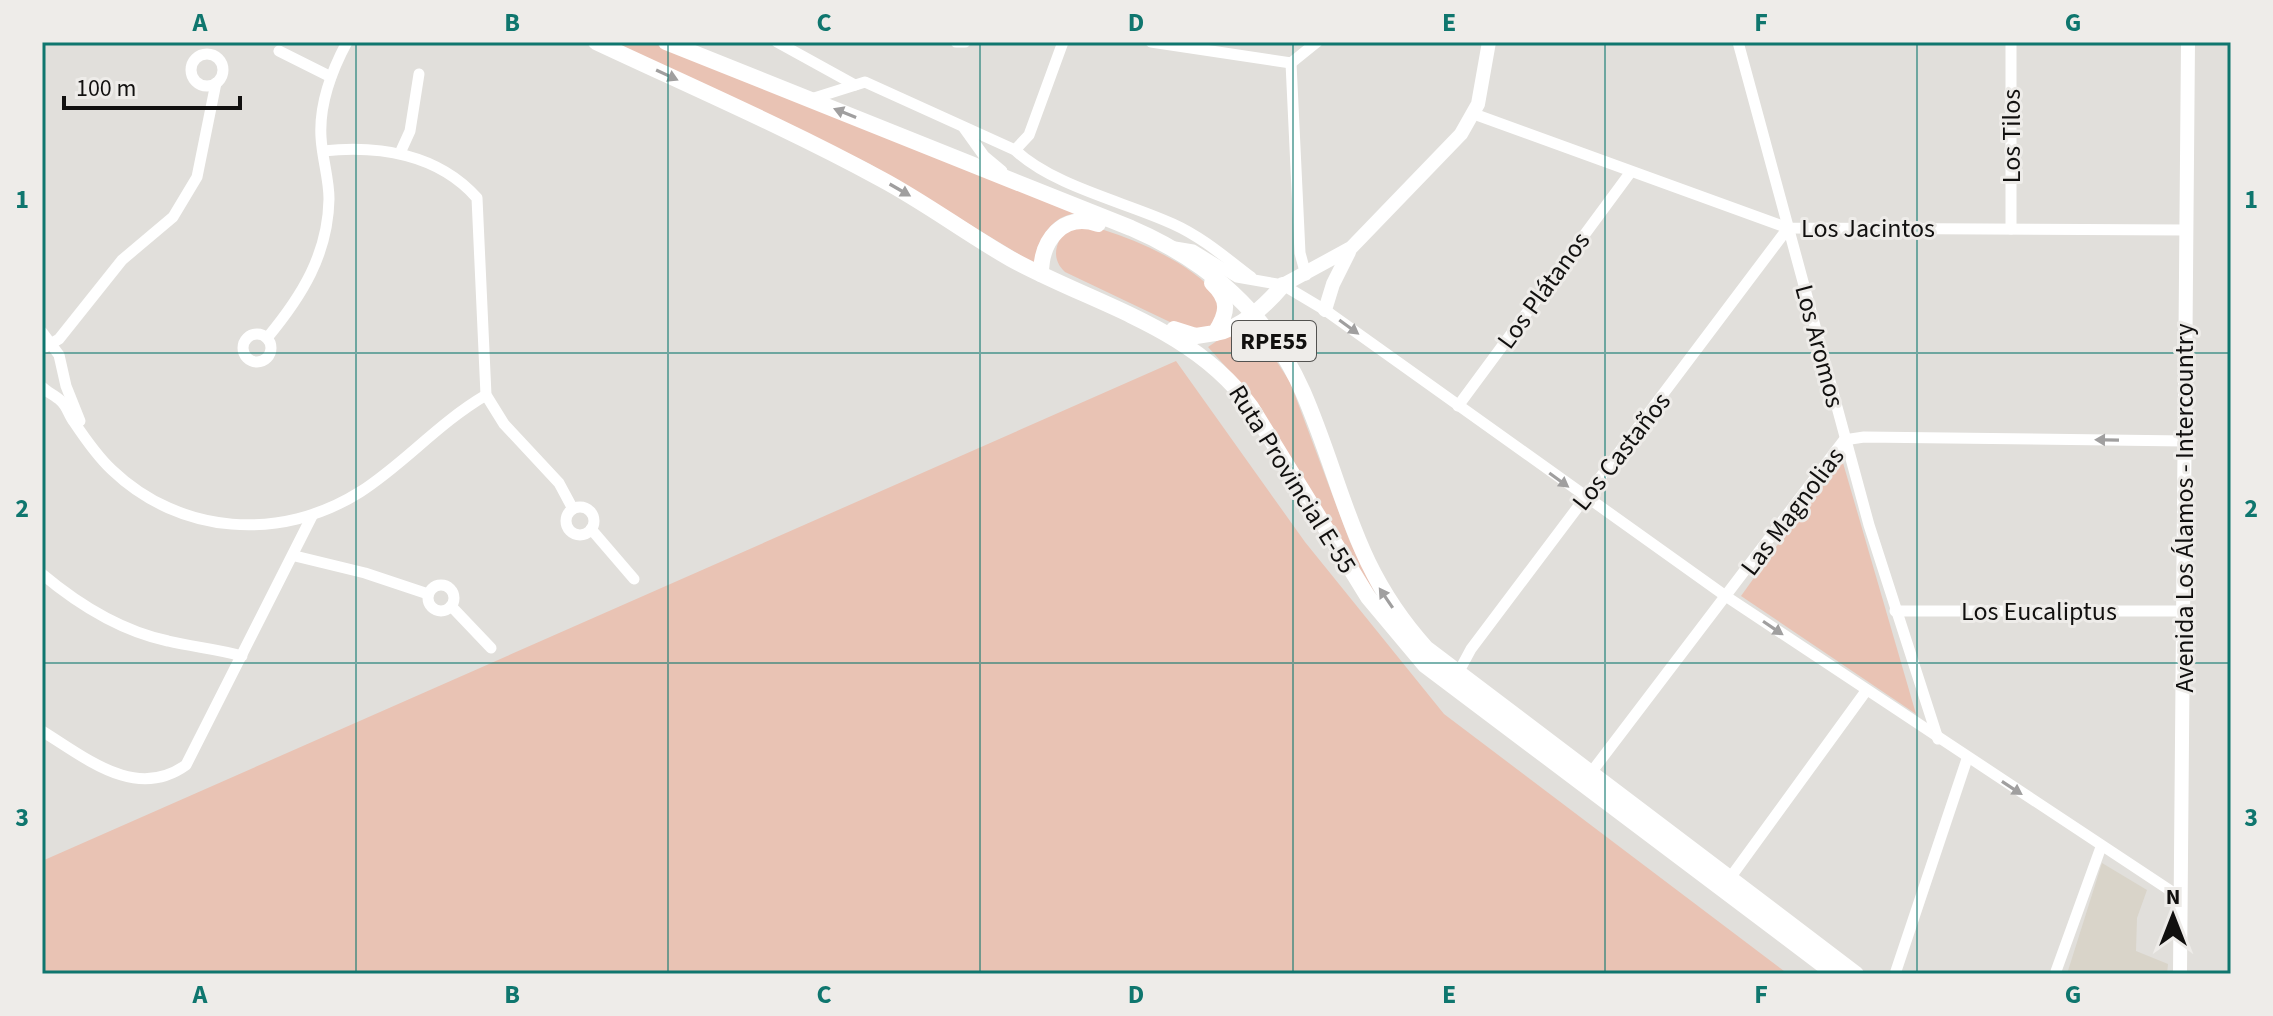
<svg xmlns="http://www.w3.org/2000/svg" width="2273" height="1016" viewBox="0 0 2273 1016" font-family="'Source Sans 3',sans-serif">
<style>
.built{fill:#d9d4c9}
.green{fill:#e9c3b4}
.lines{fill:none;stroke-linecap:round;stroke-linejoin:round}
.street{stroke:#fff;stroke-width:11}
.secondary{stroke:#fff;stroke-width:14}
.primary{stroke:#fff;stroke-width:16}
.oneway{fill:#a09f9f}
.grid{fill:none;stroke:#0f766e;stroke-width:2;stroke-opacity:0.55}
.labels{text-anchor:middle;stroke-width:6;stroke-linejoin:round;paint-order:stroke}
.shield{fill:#eeece9;stroke:#535250;stroke-width:2}
.shield-label{font-size:24px;font-weight:bold;fill:#11100f}
.street-label{font-size:26px;fill:#11100f;stroke:#eeece9}
.neatline{fill:none;stroke:#0f766e;stroke-width:3}
.grid-label{font-size:26px;text-anchor:middle;font-weight:bold;fill:#0f766e}
</style>
<rect width="100%" height="100%" fill="#e1dfdb"/>
<polygon class="built" points="2102,863 2147,890 2137,918 2136,951 2168,964 2167,974 2067,974"/>
<g class="green">
<path d="M 613,42 L 652,42 L 1076,213 C 1048,218 1040,239 1035,264 L 870,164 Z"/>
<path d="M 1067,229 C 1079,229 1093,227 1104,230 C 1142,242 1193,265 1218,296 L 1217,321 L 1203,331 L 1172,323 L 1065,272 C 1050,258 1056,242 1067,229 Z"/>
<polygon points="1249,319 1290,382 1350,542 1380,604 1243,386 1208,347"/>
<polygon points="1176,361 1305,542 1444,714 1788,974 42,974 42,861"/>
<polygon points="1841,456 1916,714 1741,596"/>
</g>
<g class="lines">
<g class="street">
<polyline points="777,42 855,85"/>
<polyline points="956,42 965,42"/>
<polyline points="1151,42 1291,63 1317,42"/>
<polyline points="1738,42 1869,525 1938,739"/>
<polyline points="279,51 331,77"/>
<circle cx="207" cy="70" r="16"/>
<polyline points="1291,63 1300,253 1306,275"/>
<path d="M 811,99 L 865,82 L 1015,150 C 1053,186 1125,202 1173,224 C 1202,237 1226,258 1251,277"/>
<polyline points="1474,114 1788,228 2187,230"/>
<polyline points="964,128 984,156 1002,171"/>
<polyline points="1015,150 1029,135 1063,42"/>
<path d="M 323,151 C 379,145 438,154 477,198 L 486,395 L 504,424 L 559,483 L 573,509"/>
<polyline points="400,153 410,131 419,74"/>
<polyline points="2011,229 2011,42"/>
<polyline points="1175,247 1193,250 1237,277 1283,285 1325,310 1727,597 2180,897"/>
<polyline points="42,332 59,355 66,386 80,421"/>
<circle cx="257" cy="348" r="14"/>
<path d="M 267,338 C 302,296 328,254 329,199 C 329,178 322,158 321,137 C 319,104 332,70 347,42"/>
<polyline points="42,349 59,339 122,260 173,217 197,177 216,83"/>
<path d="M 42,387 C 48,393 55,395 61,401 C 67,406 69,416 74,422 C 84,437 98,457 112,470 C 180,535 281,542 360,492 C 404,464 437,424 486,395"/>
<polyline points="1458,406 1630,173"/>
<circle cx="580" cy="521" r="14"/>
<polyline points="591,529 634,579"/>
<polyline points="295,556 365,573 428,594"/>
<path d="M 42,574 C 79,605 121,631 168,641 C 193,647 218,649 242,656"/>
<circle cx="441" cy="598" r="13"/>
<polyline points="451,606 491,648"/>
<polyline points="1895,611 2183,611"/>
<polyline points="1457,675 1471,649 1788,228"/>
<path d="M 42,731 C 86,758 136,801 186,765 L 312,516"/>
<polyline points="1590,774 1844,440 1864,437 2185,441"/>
<polyline points="1730,878 1866,691"/>
<polyline points="1895,974 1967,759"/>
<polyline points="2055,974 2101,847"/>
</g>
<g class="secondary">
<polyline points="1283,285 1351,248 1461,134 1478,104 1489,42"/>
<polyline points="1325,310 1333,284 1349,252"/>
<polyline points="2180,974 2188,42"/>
</g>
<g class="primary">
<path d="M 596,42 C 692,87 789,129 881,179 C 926,203 967,234 1011,259 C 1095,305 1192,326 1251,407 L 1368,597 L 1425,665 L 1835,974"/>
<path d="M 666,42 L 1131,228 C 1208,261 1269,315 1303,392 C 1345,489 1351,565 1426,648 L 1856,974"/>
<path d="M 1041,274 C 1041,240 1063,212 1098,224"/>
<path d="M 1174,329 L 1196,336 L 1215,333 C 1228,313 1230,300 1212,283"/>
<path d="M 1215,333 C 1241,329 1267,304 1283,285"/>
</g>
</g>
<defs><path id="oneway-solid" d="M-6-.8H1V-3.2L6.5 0L1 3.2V.8H-6Z" transform="scale(2)"/></defs>
<g class="oneway">
<use href="#oneway-solid" transform="translate(667 75) rotate(25)"/>
<use href="#oneway-solid" transform="translate(845 113) rotate(-158)"/>
<use href="#oneway-solid" transform="translate(900 190) rotate(30)"/>
<use href="#oneway-solid" transform="translate(1349 327) rotate(36)"/>
<use href="#oneway-solid" transform="translate(2107 440) rotate(-179)"/>
<use href="#oneway-solid" transform="translate(1559 480) rotate(36)"/>
<use href="#oneway-solid" transform="translate(1386 598) rotate(-124)"/>
<use href="#oneway-solid" transform="translate(1773 628) rotate(34)"/>
<use href="#oneway-solid" transform="translate(2012 788) rotate(33)"/>
</g>
<path class="grid" d="M 356,42 L 356,974M 668,42 L 668,974M 980,42 L 980,974M 1293,42 L 1293,974M 1605,42 L 1605,974M 1917,42 L 1917,974M 42,353 L 2231,353M 42,663 L 2231,663"/>
<g class="labels">
<rect class="shield" x="1232" y="321" width="84" height="40" rx="6"/>
<g class="shield-label">
<text x="1274" y="349">RPE55</text>
</g>
<g class="street-label">
<text transform="translate(2011 136) rotate(-90)" y="9">Los Tilos</text>
<text x="1868" y="237">Los Jacintos</text>
<text transform="translate(1543 290) rotate(-54)" y="9">Los Plátanos</text>
<text transform="translate(1820 346) rotate(75)" y="9">Los Aromos</text>
<text transform="translate(1621 451) rotate(-52)" y="9">Los Castaños</text>
<text transform="translate(1293 479) rotate(58)" y="9">Ruta Provincial E-55</text>
<text transform="translate(2184 508) rotate(-90)" y="9">Avenida Los Álamos - Intercountry</text>
<text transform="translate(1792 511) rotate(-53)" y="9">Las Magnolias</text>
<text x="2039" y="620">Los Eucaliptus</text>
</g>
</g>
<rect width="2273" height="1016" fill="none" stroke="#eeece9" stroke-width="88"/>
<g transform="translate(2173 916)" stroke="#eeece9" stroke-width="6" paint-order="stroke">
<path d="M0-6L14 30L0 20L-14 30Z" fill="#11100f"/>
<text y="-12" font-size="22" font-weight="bold" text-anchor="middle" fill="#11100f">N</text>
</g>
<path d="M64 96v12h176v-12" fill="none" stroke="#11100f" stroke-width="4"/>
<text x="76" y="96" font-size="24" fill="#11100f" stroke="#eeece9" stroke-width="6" paint-order="stroke">100 m</text>
<rect x="44" y="44" width="2185" height="928" class="neatline"/>
<g class="grid-label">
<text x="200" y="31">A</text>
<text x="512" y="31">B</text>
<text x="824" y="31">C</text>
<text x="1136" y="31">D</text>
<text x="1449" y="31">E</text>
<text x="1761" y="31">F</text>
<text x="2073" y="31">G</text>
<text x="22" y="208">1</text>
<text x="2251" y="208">1</text>
<text x="22" y="517">2</text>
<text x="2251" y="517">2</text>
<text x="22" y="826">3</text>
<text x="2251" y="826">3</text>
<text x="200" y="1003">A</text>
<text x="512" y="1003">B</text>
<text x="824" y="1003">C</text>
<text x="1136" y="1003">D</text>
<text x="1449" y="1003">E</text>
<text x="1761" y="1003">F</text>
<text x="2073" y="1003">G</text>
</g>
</svg>
